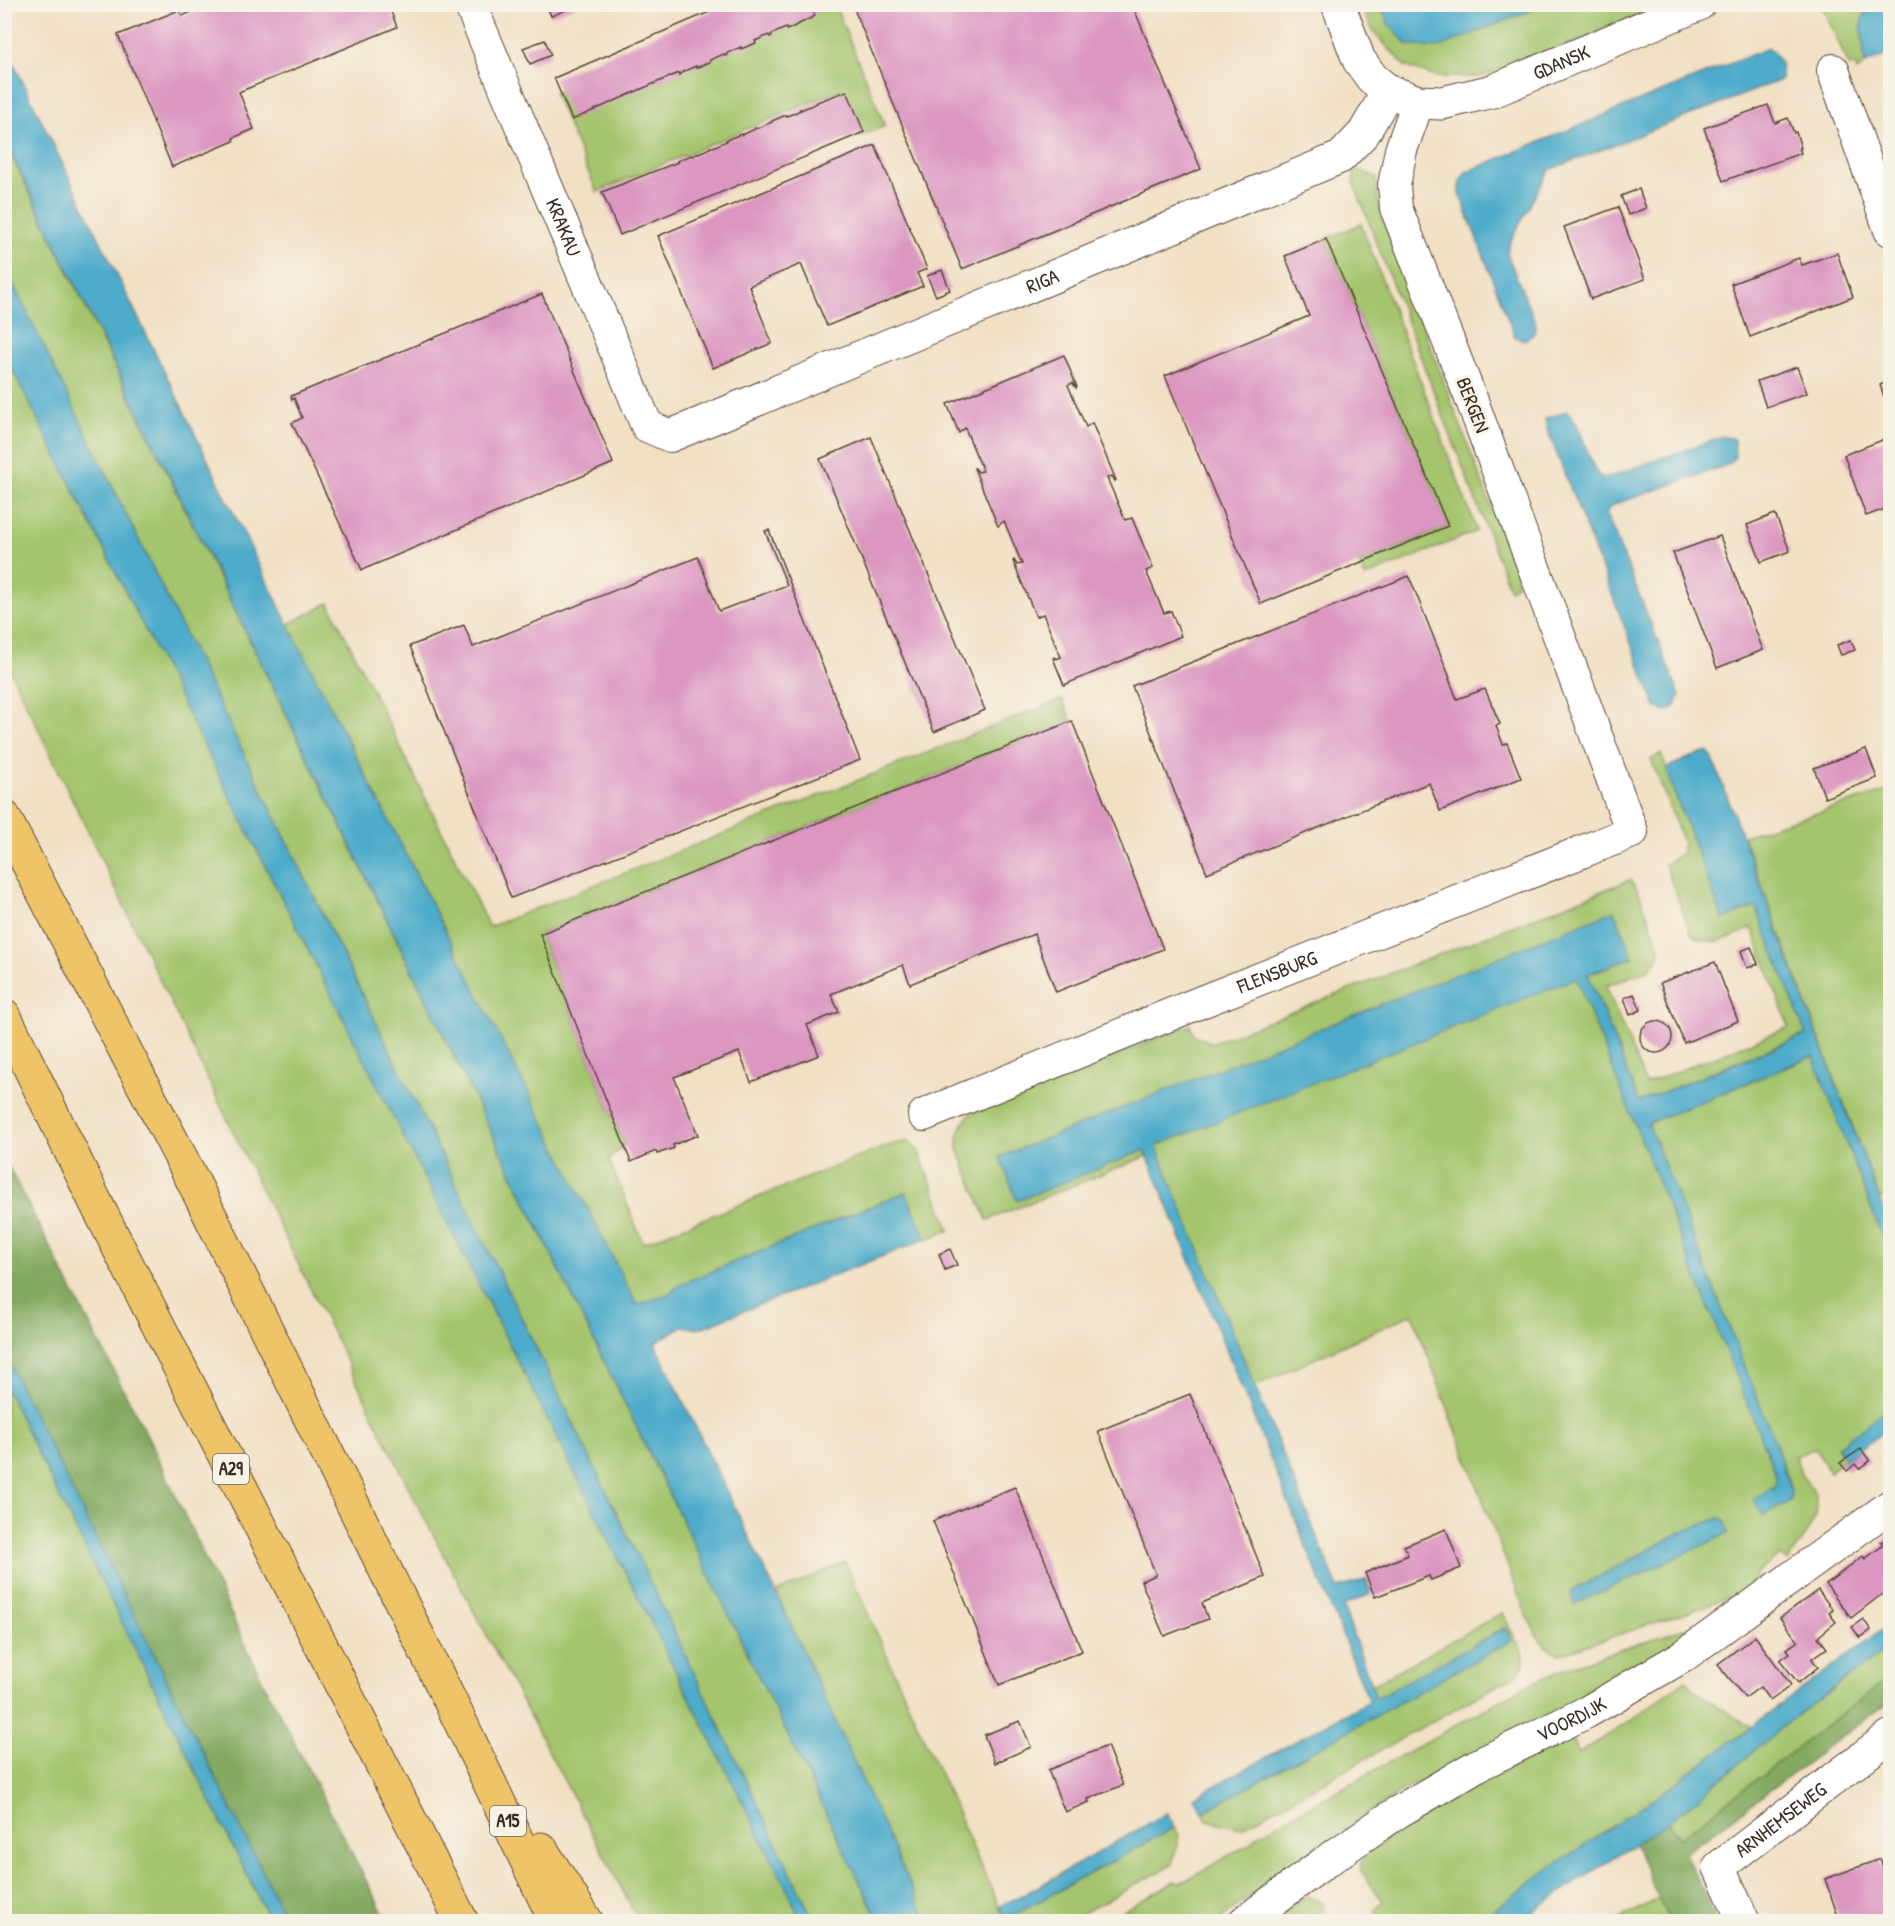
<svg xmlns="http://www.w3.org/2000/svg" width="1895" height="1926" viewBox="0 0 1895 1926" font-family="'Patrick Hand',sans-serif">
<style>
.green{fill:#a4c56d;stroke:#707846;stroke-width:1.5;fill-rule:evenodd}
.forest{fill:#83aa60;stroke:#5f6a3f;stroke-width:1.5}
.water{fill:#4daccb;stroke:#446b74;stroke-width:1.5}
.building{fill:#db96c1}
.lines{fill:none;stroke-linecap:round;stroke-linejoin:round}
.minor-casing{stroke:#564537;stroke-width:34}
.tertiary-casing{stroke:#564537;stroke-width:35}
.motorway-casing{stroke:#564537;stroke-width:35}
.minor{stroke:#fff;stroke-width:32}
.tertiary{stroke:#fff;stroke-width:33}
.motorway{stroke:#efc469;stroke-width:33}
.labels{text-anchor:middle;stroke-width:6;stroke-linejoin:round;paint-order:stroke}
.shield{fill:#f7f3e8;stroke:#73665b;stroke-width:1.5}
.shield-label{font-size:18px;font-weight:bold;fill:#3b2a1e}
.street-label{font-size:20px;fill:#3b2a1e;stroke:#f7f3e8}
</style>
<rect width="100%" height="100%" fill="#f7f3e8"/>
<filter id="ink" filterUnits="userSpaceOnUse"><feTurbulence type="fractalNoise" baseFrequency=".0167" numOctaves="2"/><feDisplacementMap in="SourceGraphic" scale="12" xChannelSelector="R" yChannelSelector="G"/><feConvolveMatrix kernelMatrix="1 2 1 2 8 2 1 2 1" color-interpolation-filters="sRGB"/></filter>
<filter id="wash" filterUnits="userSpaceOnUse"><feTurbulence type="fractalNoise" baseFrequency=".008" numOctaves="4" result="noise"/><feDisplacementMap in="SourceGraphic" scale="24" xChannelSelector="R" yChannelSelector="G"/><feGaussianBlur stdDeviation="1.35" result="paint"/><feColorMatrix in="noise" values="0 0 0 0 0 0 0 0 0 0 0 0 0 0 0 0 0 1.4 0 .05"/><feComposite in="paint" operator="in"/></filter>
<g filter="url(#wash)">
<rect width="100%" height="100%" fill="#f2e0c4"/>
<g class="green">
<polygon points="782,5 835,5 885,126 860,136 840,90 597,192 554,93"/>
<polygon points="1359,5 1381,5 1389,25 1437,48 1544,5 1666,5 1596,34 1481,77 1436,77 1405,66 1374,32"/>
<polygon points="1819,5 1870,5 1861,23 1865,64 1857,71 1855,65 1849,66 1824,11"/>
<polygon points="4,141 879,1921 814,1921 577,1431 5,268"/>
<polygon points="1355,169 1376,177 1378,200 1383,222 1517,574 1517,584 1510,590 1353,181"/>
<polygon points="1361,224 1477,531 1365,577 1359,563 1448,526 1326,239"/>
<polygon points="5,355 790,1895 801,1921 639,1921 420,1510 240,1146 5,660"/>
<polygon points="329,603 489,927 1062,699 1072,721 540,934 624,1145 609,1160 643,1243 882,1148 894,1144 908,1141 917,1148 950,1230 926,1239 905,1192 681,1284 669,1294 637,1306 288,624"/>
<path d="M 1661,754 L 1723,919 L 1756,906 L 1806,1034 L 1639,1102 L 1588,974 L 1633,957 L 1614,911 L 1145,1150 L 1147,1156 L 987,1220 L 958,1149 C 957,1133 960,1126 970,1114 L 1190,1025 L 1194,1035 L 1213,1043 L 1630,880 L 1638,890 L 1660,949 L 1658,960 L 1648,970 L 1606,986 L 1646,1084 L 1789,1027 L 1752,928 C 1729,937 1714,950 1691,934 L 1665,864 L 1681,854 L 1683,842 L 1651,759 Z"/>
<polygon points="1890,790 1890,1195 1880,1199 1743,836"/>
<path d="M 1576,977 L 1776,1475 L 1776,1486 L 1790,1487 L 1776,1445 L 1648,1123 L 1814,1056 L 1890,1257 L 1890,1407 L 1838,1447 L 1838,1450 L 1845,1459 L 1829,1472 L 1816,1448 L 1795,1456 L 1802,1475 L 1815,1495 L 1817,1510 L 1812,1524 L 1788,1561 L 1779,1556 L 1755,1575 L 1759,1584 L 1743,1593 L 1561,1654 C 1538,1648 1534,1628 1524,1609 L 1412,1314 L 1255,1386 L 1155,1146 ZM 1720,1518 L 1638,1573 L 1575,1603 L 1570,1592 L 1680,1533 Z"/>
<polygon points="5,1387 270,1921 5,1921"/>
<polygon points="845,1562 1005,1920 1175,1827 1179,1835 1172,1865 1068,1921 927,1921 776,1593"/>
<polygon points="1502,1613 1524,1655 1524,1665 1518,1674 1241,1828 1207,1820 1203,1812 1511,1640 1504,1628 1376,1699 1371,1685"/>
<polygon points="1696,1625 1698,1630 1633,1672 1401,1792 1365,1815 1275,1877 1218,1921 1103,1922 1174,1882 1180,1883 1250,1844 1256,1836 1534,1682 1585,1661"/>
<polygon points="1890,1647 1890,1677 1680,1838 1668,1822 1701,1796 1788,1722"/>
<polygon points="1686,1680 1692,1689 1751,1727 1669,1788 1550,1868 1479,1921 1382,1921 1375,1911 1383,1901 1361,1871 1361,1863 1366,1853 1439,1807 1498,1774 1572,1739 1578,1754 1626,1724"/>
<polygon points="1307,1896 1322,1903 1325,1914 1323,1921 1271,1922 1299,1899"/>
<polygon points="1659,1898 1669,1921 1617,1921"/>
</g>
<g class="forest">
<polygon points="4,1158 148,1437 262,1680 387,1921 287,1921 5,1356"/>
<polygon points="1890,1677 1890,1701 1685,1853 1717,1921 1669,1921 1634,1843 1668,1822 1680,1838"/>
</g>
<g class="water">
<polygon points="1381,5 1381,4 1544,5 1437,48 1408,45 1389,25"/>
<polygon points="1870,5 1890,5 1890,44 1883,57 1865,64 1861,23"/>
<polygon points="4,44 288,624 637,1305 669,1294 681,1284 906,1192 926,1239 698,1329 683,1326 655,1343 776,1593 927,1921 879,1921 5,141"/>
<path d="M 1768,48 C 1780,57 1782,64 1781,80 L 1549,170 L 1509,244 L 1507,254 L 1536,324 L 1533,335 L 1524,340 L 1515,337 L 1460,195 L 1460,181 L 1466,172 Z"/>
<polygon points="5,268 577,1431 814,1921 801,1921 790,1895 5,355"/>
<path d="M 1567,411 C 1584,428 1585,456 1599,476 L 1607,478 L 1723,436 L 1734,439 L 1735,457 L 1727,465 L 1613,505 L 1606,513 L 1680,696 L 1675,707 L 1665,712 L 1656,707 L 1547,429 L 1545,419 Z"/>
<polygon points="1707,752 1712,757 1890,1227 1890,1257 1813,1056 1648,1123 1776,1445 1791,1491 1790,1501 1763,1516 1754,1499 1775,1486 1776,1475 1576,978 1156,1146 1338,1588 1366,1580 1371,1594 1343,1606 1376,1698 1505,1628 1512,1640 1203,1812 1194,1797 1369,1701 1145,1150 1017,1201 1000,1157 1614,911 1633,957 1588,974 1639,1102 1806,1035 1756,907 1723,919 1672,787 1667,768 1688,758"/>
<polygon points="4,1356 5,1356 287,1921 270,1921 5,1387"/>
<polygon points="1890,1407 1890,1428 1845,1459 1837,1447"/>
<polygon points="1720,1518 1724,1520 1729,1533 1575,1604 1570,1592 1680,1533"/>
<polygon points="1890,1624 1890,1647 1788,1722 1701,1796 1668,1822 1518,1921 1479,1921 1550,1868 1669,1788"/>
<polygon points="1167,1813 1175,1827 1005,1920 1000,1906 1027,1893"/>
</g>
<g id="blocks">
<g class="building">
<polygon points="202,4 388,4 397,27 239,92 254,129 233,138 234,141 172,167 118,35 179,10 182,16 203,7"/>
<polygon points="546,4 579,4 579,5 551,16"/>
<polygon points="728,4 811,4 815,16 787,30 786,28 772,34 772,36 770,37 769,35 755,41 756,43 741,49 741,47 727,53 727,55 725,56 724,54 710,60 710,62 696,68 696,66 682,72 682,73 679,75 679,73 646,87 572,120 554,78"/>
<polygon points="852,4 1132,4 1201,169 962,269"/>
<polygon points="545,40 551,55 530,64 523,48"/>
<polygon points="847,91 864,132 620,235 602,192 678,162 677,161 691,155 692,156 710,148 710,147 713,147 727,141 726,140 741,134 742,135 755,129 755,128 758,128 772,122 772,121 786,115 787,116 801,110 800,109 803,109 817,103 817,102"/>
<polygon points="1768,105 1775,123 1788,118 1794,133 1796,132 1801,148 1799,148 1801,153 1723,181 1704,128"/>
<polygon points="875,145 927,269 917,273 923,286 827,326 801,264 749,286 772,343 713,368 658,236"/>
<polygon points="1639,189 1646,208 1628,215 1621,196"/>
<polygon points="1618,207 1645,279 1591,299 1564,227"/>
<polygon points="1326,239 1448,526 1261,604 1165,376 1309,316 1285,256"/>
<polygon points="1837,253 1853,297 1750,337 1731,284 1799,258 1802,265"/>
<polygon points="942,270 950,290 936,296 927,276"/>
<polygon points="542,294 613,463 362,570 292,423 302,418 294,398 292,400 291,396"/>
<polygon points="1064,355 1077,387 1076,388 1073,383 1068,385 1086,427 1092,423 1116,480 1115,481 1112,476 1107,478 1125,520 1132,518 1153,568 1146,571 1164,613 1171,611 1181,636 1064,685 1053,658 1055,657 1056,659 1061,657 1043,614 1036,617 1013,561 1014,560 1017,565 1022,564 1004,521 998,526 974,468 975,468 978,472 983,471 965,428 959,433 947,404"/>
<polygon points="1797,367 1807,393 1766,407 1757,381"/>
<polygon points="1890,381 1890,400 1886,402 1880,385"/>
<polygon points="871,437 985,710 934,732 820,459"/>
<polygon points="1890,437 1890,507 1866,516 1844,455"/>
<polygon points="1775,514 1790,551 1761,562 1747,525"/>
<polygon points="769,530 860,760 511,898 410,646 464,625 473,647 698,557 719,611 787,585 765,531"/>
<polygon points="1720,536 1763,650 1717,668 1673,553"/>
<polygon points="1409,576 1450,678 1449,679 1457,699 1485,689 1500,724 1496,726 1503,744 1507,743 1521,778 1440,811 1429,783 1207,873 1132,686"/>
<polygon points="1851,640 1855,650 1841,655 1837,645"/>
<polygon points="1072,721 1163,949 1056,992 1034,934 910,984 903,965 831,994 839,1012 807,1025 819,1055 751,1082 739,1052 674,1077 698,1135 673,1145 674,1148 657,1154 656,1151 631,1162 540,934"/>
<polygon points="1866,749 1877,778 1825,798 1814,768"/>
<polygon points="1751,947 1758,964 1747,968 1741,951"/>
<polygon points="1715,962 1738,1021 1684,1043 1660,983"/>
<polygon points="1634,994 1641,1010 1630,1015 1624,998"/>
<circle cx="1656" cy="1037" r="16"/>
<polygon points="950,1249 957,1265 945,1270 939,1254"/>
<polygon points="1190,1394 1265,1577 1202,1603 1208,1619 1164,1636 1141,1581 1156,1575 1098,1431"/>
<polygon points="1861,1449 1870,1461 1859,1469 1855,1464 1847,1471 1840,1463"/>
<polygon points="1015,1487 1082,1651 999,1685 933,1521"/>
<polygon points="1446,1529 1461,1568 1431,1580 1429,1576 1375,1597 1365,1573 1408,1555 1404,1546"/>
<polygon points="1890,1535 1890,1588 1851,1618 1826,1584 1863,1556 1865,1559 1883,1545 1881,1542"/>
<polygon points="1818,1590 1833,1610 1829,1613 1836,1622 1818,1637 1827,1648 1812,1659 1818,1667 1798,1683 1780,1660 1790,1653 1787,1649 1798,1641 1780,1618"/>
<polygon points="1863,1619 1871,1630 1860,1638 1852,1627"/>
<polygon points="1755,1636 1791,1685 1770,1701 1760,1687 1745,1698 1725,1673 1724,1673 1718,1664"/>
<polygon points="1020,1721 1031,1747 995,1763 984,1735"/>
<polygon points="1107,1746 1123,1785 1088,1799 1089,1802 1065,1812 1048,1770"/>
<polygon points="1880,1859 1890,1888 1890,1922 1840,1922 1825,1879"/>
</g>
</g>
</g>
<g filter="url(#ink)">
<use href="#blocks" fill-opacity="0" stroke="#564537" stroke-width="1.5"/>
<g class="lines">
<defs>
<g id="minor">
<path id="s1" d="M 470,4 L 647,426 L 670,436 L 1341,157 L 1364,133 L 1388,91"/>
<polyline points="1833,70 1890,230"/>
<path id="s2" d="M 924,1115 L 1201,1002 L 1632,832 L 1472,401 L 1396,208 L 1394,185 L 1401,150 L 1418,102"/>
<path id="s3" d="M 1244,1922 L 1325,1862 L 1398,1812 L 1476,1766 L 1587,1712 L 1682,1657 L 1890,1506"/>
<path id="s4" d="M 1744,1922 L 1719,1867 L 1890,1736"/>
</g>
<g id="tertiary">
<path id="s5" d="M 1338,4 L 1359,60 L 1372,78 L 1388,91 L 1418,102 L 1442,103 L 1493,91 L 1699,4"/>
</g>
<g id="motorway">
<polyline points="4,817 194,1183 460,1721 556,1922"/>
<polyline points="4,1015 98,1207 462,1922"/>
<polyline points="541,1849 587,1922"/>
</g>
</defs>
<use href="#minor" class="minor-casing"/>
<use href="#tertiary" class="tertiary-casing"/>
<use href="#motorway" class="motorway-casing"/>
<use href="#minor" class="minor"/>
<use href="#tertiary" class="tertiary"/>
<use href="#motorway" class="motorway"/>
</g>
</g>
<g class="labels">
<g class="shield">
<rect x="213" y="1454" width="36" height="30" rx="4.5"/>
<rect x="490" y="1806" width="36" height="30" rx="4.5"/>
</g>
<g class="shield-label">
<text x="231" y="1475">A29</text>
<text x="508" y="1827">A15</text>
</g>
<g class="street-label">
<text dy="7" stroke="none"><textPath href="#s5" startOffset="285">GDANSK</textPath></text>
<text dy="7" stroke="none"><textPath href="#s1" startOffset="242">KRAKAU</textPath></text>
<text dy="7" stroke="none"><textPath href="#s1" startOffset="886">RIGA</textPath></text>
<text transform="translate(1473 405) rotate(69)" y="7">BERGEN</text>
<text dy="7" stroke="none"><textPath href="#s2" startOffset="381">FLENSBURG</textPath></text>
<text dy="7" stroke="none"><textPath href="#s3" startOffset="386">VOORDIJK</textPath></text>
<text dy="7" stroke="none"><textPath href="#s4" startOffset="138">ARNHEMSEWEG</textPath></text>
</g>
</g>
<rect width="1895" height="1926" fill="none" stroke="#f7f3e8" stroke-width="24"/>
</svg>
